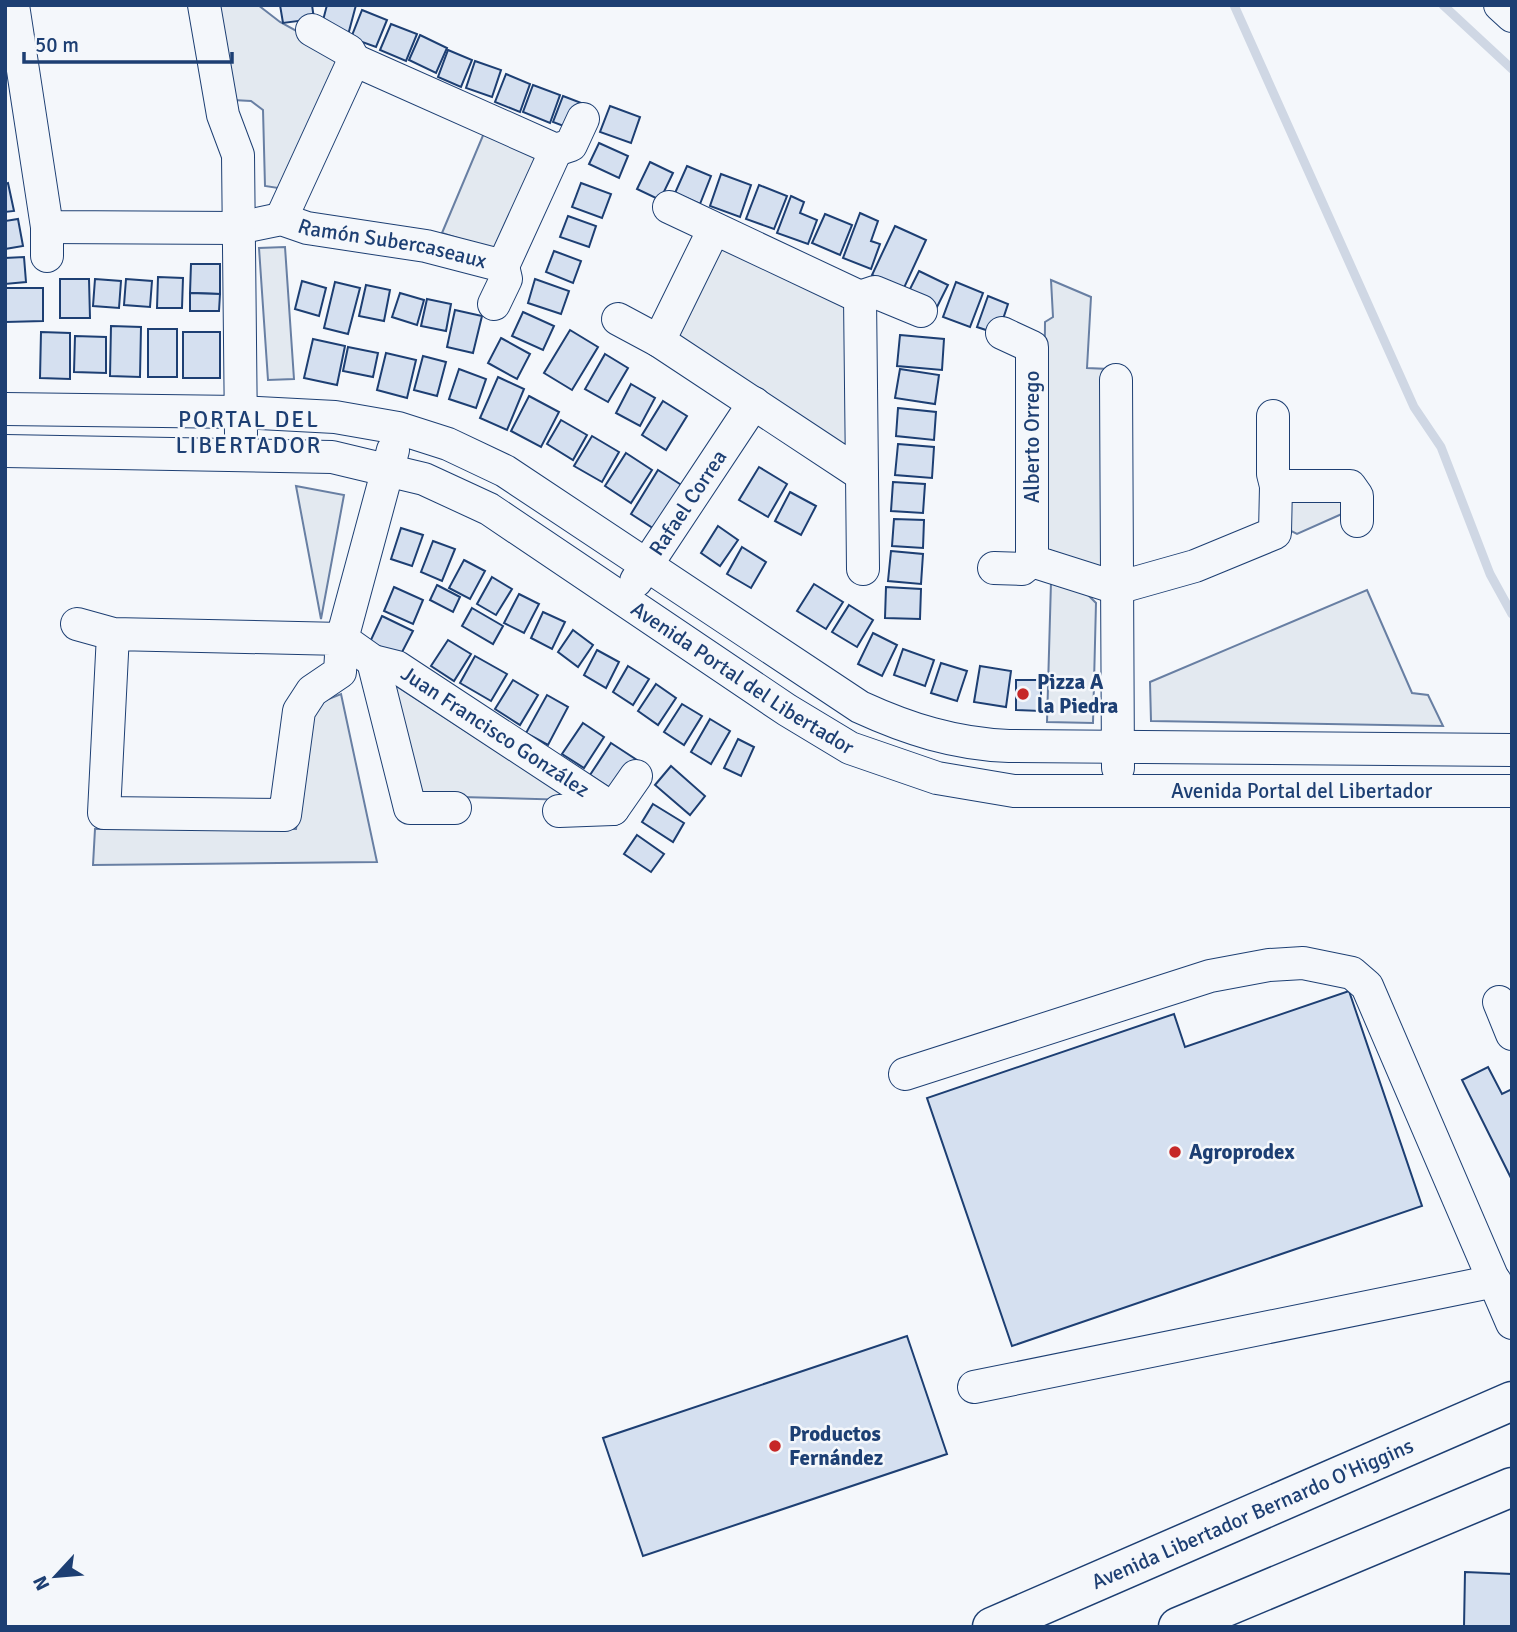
<svg xmlns="http://www.w3.org/2000/svg" width="1517" height="1632" viewBox="0 0 1517 1632" font-family="Signika,sans-serif">
<style>
.green{fill:#e3e9f0;stroke:#687fa3;stroke-width:2}
.lines{fill:none;stroke-linecap:round;stroke-linejoin:round}
.stream{stroke:#cfd7e4;stroke-width:9}
.building{fill:#d5e0f0;stroke:#1d3f73;stroke-width:2}
.minor-casing{stroke:#1d3f73;stroke-width:34}
.major-casing{stroke:#1d3f73;stroke-width:41}
.minor{stroke:#f4f7fb;stroke-width:32}
.major{stroke:#f4f7fb;stroke-width:38}
.poi-dot{fill:#c62828;stroke:#f4f7fb;stroke-width:2.5}
.labels{text-anchor:middle;stroke-width:5;stroke-linejoin:round;paint-order:stroke}
.street-label{font-size:21px;fill:#1d3f73;stroke:#f4f7fb}
.poi-label{font-size:21px;font-weight:bold;fill:#1d3f73;stroke:#f4f7fb;text-anchor:start}
.neighbourhood-label{font-size:23px;letter-spacing:2px;fill:#1d3f73;stroke:#f4f7fb}
</style>
<rect width="100%" height="100%" fill="#f4f7fb"/>
<g class="green">
<polygon points="217,5 258,5 280,22 342,56 288,181 278,188 265,186 263,110 251,101 233,100"/>
<polygon points="484,133 537,155 494,250 442,233"/>
<polygon points="721,243 848,304 847,447 675,339"/>
<polygon points="285,247 294,379 268,380 259,248"/>
<polygon points="1051,280 1091,297 1087,368 1109,369 1102,568 1043,548 1045,322 1053,317"/>
<polygon points="296,486 344,495 321,619"/>
<polygon points="1288,500 1344,501 1344,513 1297,534 1287,529"/>
<polygon points="1051,582 1083,590 1096,603 1093,723 1047,722"/>
<polygon points="1367,590 1412,693 1428,695 1443,726 1151,721 1150,682"/>
<polygon points="387,680 572,800 421,796"/>
<polygon points="341,694 377,862 93,865 95,829 296,829 311,722 321,702"/>
</g>
<g class="lines">
<g class="stream">
<polyline points="1234,5 1414,407 1441,447 1490,574 1512,614"/>
<polyline points="1443,5 1512,69"/>
</g>
</g>
<g class="building">
<polygon points="280,5 312,5 314,19 283,23"/>
<polygon points="327,5 356,5 348,35 321,28"/>
<polygon points="362,10 387,20 376,47 351,38"/>
<polygon points="391,24 417,34 406,61 380,50"/>
<polygon points="420,35 447,48 436,73 409,60"/>
<polygon points="448,50 472,60 461,87 438,77"/>
<polygon points="475,61 501,70 492,97 466,88"/>
<polygon points="506,74 530,84 520,112 495,102"/>
<polygon points="533,85 560,95 550,123 523,112"/>
<polygon points="563,96 584,104 574,130 553,122"/>
<polygon points="610,106 640,117 631,143 600,132"/>
<polygon points="599,143 628,156 619,178 589,164"/>
<polygon points="650,162 673,173 660,200 637,189"/>
<polygon points="687,166 711,176 700,204 675,193"/>
<polygon points="721,174 751,185 740,217 710,206"/>
<polygon points="8,183 14,211 5,212 5,184"/>
<polygon points="581,183 611,194 602,218 572,207"/>
<polygon points="759,185 787,196 774,229 746,219"/>
<polygon points="791,196 804,202 800,213 817,220 808,244 777,233"/>
<polygon points="860,213 878,221 871,241 880,244 871,269 843,258"/>
<polygon points="825,214 852,225 840,255 812,243"/>
<polygon points="568,216 596,226 589,247 560,237"/>
<polygon points="18,219 23,246 5,249 5,221"/>
<polygon points="895,226 926,240 903,290 872,275"/>
<polygon points="554,251 581,261 573,283 546,272"/>
<polygon points="24,257 26,282 5,284 5,258"/>
<polygon points="191,264 220,264 220,294 190,293"/>
<polygon points="919,271 948,285 934,313 905,299"/>
<polygon points="158,277 183,278 182,308 157,308"/>
<polygon points="60,279 89,279 90,318 60,318"/>
<polygon points="95,279 121,281 119,308 93,306"/>
<polygon points="126,279 152,281 150,307 124,305"/>
<polygon points="535,279 569,291 561,314 528,303"/>
<polygon points="302,281 326,288 319,316 295,309"/>
<polygon points="335,282 360,288 348,334 324,328"/>
<polygon points="956,282 983,293 970,327 943,317"/>
<polygon points="366,285 390,290 384,321 359,316"/>
<polygon points="6,288 43,288 43,321 6,322"/>
<polygon points="190,293 220,294 219,311 190,311"/>
<polygon points="400,293 424,300 417,325 392,317"/>
<polygon points="988,296 1008,304 998,334 977,327"/>
<polygon points="427,299 451,304 446,331 421,326"/>
<polygon points="455,310 482,316 473,353 447,347"/>
<polygon points="523,312 554,326 543,350 512,336"/>
<polygon points="111,326 141,327 140,377 110,376"/>
<rect x="148" y="329" width="29" height="48"/>
<polygon points="570,330 598,347 572,390 544,373"/>
<polygon points="41,332 70,333 70,379 40,378"/>
<rect x="183" y="332" width="37" height="46"/>
<polygon points="900,335 944,339 942,370 897,366"/>
<polygon points="75,336 106,337 106,373 74,372"/>
<polygon points="501,338 530,354 517,379 488,363"/>
<polygon points="313,339 345,346 337,385 304,378"/>
<polygon points="348,347 378,353 373,377 343,371"/>
<polygon points="386,353 416,360 407,398 377,390"/>
<polygon points="605,354 628,368 608,402 585,389"/>
<polygon points="423,356 446,362 437,396 414,390"/>
<polygon points="459,369 486,379 476,408 449,399"/>
<polygon points="900,369 939,375 935,404 895,398"/>
<polygon points="498,377 524,389 507,430 480,418"/>
<polygon points="631,384 655,398 640,426 616,413"/>
<polygon points="529,396 559,412 541,447 511,431"/>
<polygon points="663,401 687,416 666,450 642,435"/>
<polygon points="898,408 936,412 934,440 896,436"/>
<polygon points="561,420 587,435 573,460 547,444"/>
<polygon points="592,436 619,452 602,482 574,466"/>
<polygon points="898,444 934,447 932,478 895,475"/>
<polygon points="626,453 652,470 631,503 605,486"/>
<polygon points="759,467 787,484 768,517 739,500"/>
<polygon points="658,470 683,486 656,530 631,514"/>
<polygon points="893,482 925,484 923,513 891,511"/>
<polygon points="790,492 816,506 801,535 775,521"/>
<polygon points="894,519 924,520 923,548 892,546"/>
<polygon points="718,526 738,540 720,566 701,553"/>
<polygon points="401,528 423,535 412,566 391,559"/>
<polygon points="433,541 455,549 442,581 421,572"/>
<polygon points="742,547 766,562 751,588 727,574"/>
<polygon points="891,551 923,554 921,584 888,581"/>
<polygon points="464,560 485,571 470,599 449,588"/>
<polygon points="492,577 512,589 496,615 477,604"/>
<polygon points="814,584 843,602 826,629 797,611"/>
<polygon points="437,585 460,597 453,612 430,600"/>
<polygon points="394,587 423,600 413,624 384,611"/>
<polygon points="886,587 921,589 920,619 885,618"/>
<polygon points="519,594 539,604 524,633 504,623"/>
<polygon points="849,605 873,620 857,647 832,632"/>
<polygon points="472,608 503,626 493,644 462,626"/>
<polygon points="543,612 565,622 552,649 531,638"/>
<polygon points="382,616 413,631 400,656 370,642"/>
<polygon points="573,630 593,645 578,667 558,652"/>
<polygon points="873,633 897,645 882,676 858,664"/>
<polygon points="448,640 471,654 454,681 431,666"/>
<polygon points="903,649 934,660 925,686 894,675"/>
<polygon points="597,650 619,662 606,688 584,675"/>
<polygon points="475,656 507,674 491,701 460,683"/>
<polygon points="941,663 967,671 957,701 931,693"/>
<polygon points="628,666 649,679 633,705 613,692"/>
<polygon points="980,666 1011,671 1006,707 974,702"/>
<polygon points="513,680 538,695 520,725 495,709"/>
<polygon points="1016,680 1041,680 1041,711 1016,710"/>
<polygon points="656,684 676,698 658,725 638,711"/>
<polygon points="547,695 568,707 548,745 526,733"/>
<polygon points="682,704 702,716 684,745 664,732"/>
<polygon points="710,719 730,731 711,764 691,752"/>
<polygon points="583,723 604,737 584,768 562,754"/>
<polygon points="738,739 754,747 741,776 724,768"/>
<polygon points="611,743 637,760 616,792 590,775"/>
<polygon points="671,766 705,796 690,815 655,785"/>
<polygon points="653,804 684,823 673,842 642,822"/>
<polygon points="637,835 664,854 651,872 624,854"/>
<polygon points="1349,991 1422,1206 1012,1346 927,1098 1174,1014 1185,1047"/>
<polygon points="1488,1067 1502,1094 1512,1089 1512,1180 1462,1080"/>
<polygon points="907,1336 947,1454 643,1556 603,1438"/>
<polygon points="1465,1572 1512,1574 1512,1627 1464,1627"/>
</g>
<g class="lines">
<defs>
<g id="minor">
<path id="s1" d="M 13,5 L 47,227 L 238,228 L 281,219 L 307,228 L 426,246 L 503,266 L 556,150"/>
<polyline points="204,5 223,115 238,155 241,434"/>
<polyline points="1500,5 1512,16"/>
<polyline points="312,30 349,51 354,60"/>
<polyline points="669,207 860,297 862,475 659,341 714,229"/>
<polyline points="281,219 354,60 556,150 571,145 583,119"/>
<polyline points="47,256 47,227"/>
<polyline points="860,297 875,292 921,311"/>
<polyline points="494,304 506,279 503,266"/>
<polyline points="618,319 659,341"/>
<polyline points="1002,333 1032,347 1032,561 1117,588 1195,566 1275,533 1276,486 1350,486 1357,496 1357,521"/>
<polyline points="1116,380 1118,768"/>
<path d="M 5,409 L 240,412 L 335,417 L 398,428 L 448,444 L 505,471 L 860,707 C 908,729 955,744 1009,746 L 1512,750"/>
<polyline points="1273,416 1273,474 1276,486"/>
<path id="s2" d="M 393,450 L 342,639 L 373,661 L 397,667 L 613,809"/>
<path id="s3" d="M 5,451 L 332,457 L 424,479 L 489,509 L 787,710 L 850,748 L 937,778 L 1014,791 L 1512,791"/>
<polyline points="862,475 863,569"/>
<polyline points="994,568 1022,569 1032,561"/>
<path id="s4" d="M 636,581 L 754,403"/>
<polyline points="77,624 113,634 342,639 340,672 312,691 299,711 285,815 104,813 113,634"/>
<polyline points="373,661 410,808 455,808"/>
<polyline points="559,811 613,809 636,776"/>
<polyline points="1499,1002 1512,1034"/>
<polyline points="905,1074 1210,976 1269,965 1303,963 1352,973 1367,986 1512,1323"/>
<polyline points="974,1387 1495,1281"/>
</g>
<g id="major">
<path id="s5" d="M 992,1627 L 1512,1401"/>
<polyline points="1178,1627 1512,1487"/>
</g>
</defs>
<use href="#minor" class="minor-casing"/>
<use href="#major" class="major-casing"/>
<use href="#minor" class="minor"/>
<use href="#major" class="major"/>
</g>
<g class="poi-dot">
<circle cx="1023" cy="694" r="7"/>
<circle cx="1175" cy="1152" r="7"/>
<circle cx="775" cy="1446" r="7"/>
</g>
<g class="labels">
<g class="street-label">
<text dy="7" stroke="none"><textPath href="#s1" startOffset="574">Ramón Subercaseaux</textPath></text>
<text transform="translate(1032 437) rotate(-90)" y="7">Alberto Orrego</text>
<text dy="7" stroke="none"><textPath href="#s4" startOffset="94">Rafael Correa</textPath></text>
<text dy="7" stroke="none"><textPath href="#s3" startOffset="798">Avenida Portal del Libertador</textPath></text>
<text dy="7" stroke="none"><textPath href="#s2" startOffset="376">Juan Francisco González</textPath></text>
<text dy="7" stroke="none"><textPath href="#s3" startOffset="1384">Avenida Portal del Libertador</textPath></text>
<text dy="7" stroke="none"><textPath href="#s5" startOffset="284">Avenida Libertador Bernardo O'Higgins</textPath></text>
</g>
<g class="poi-label">
<text x="1037" y="689">Pizza A<tspan x="1037" dy="24">la Piedra</tspan></text>
<text x="1189" y="1159">Agroprodex</text>
<text x="789" y="1441">Productos<tspan x="789" dy="24">Fernández</tspan></text>
</g>
<g class="neighbourhood-label">
<text x="249" y="427">PORTAL DEL<tspan x="249" dy="26">LIBERTADOR</tspan></text>
</g>
</g>
<rect width="1517" height="1632" fill="none" stroke="#1d3f73" stroke-width="14"/>
<g transform="translate(56 1576) rotate(244)" stroke="#f4f7fb" stroke-width="5" paint-order="stroke">
<path d="M0-5L12 26L0 18L-12 26Z" fill="#1d3f73"/>
<text y="-10" font-size="19" font-weight="bold" text-anchor="middle" fill="#1d3f73">N</text>
</g>
<path d="M24 52v10h208v-10" fill="none" stroke="#1d3f73" stroke-width="3.5"/>
<text x="35" y="52" font-size="21" fill="#1d3f73" stroke="#f4f7fb" stroke-width="5" paint-order="stroke">50 m</text>
</svg>
